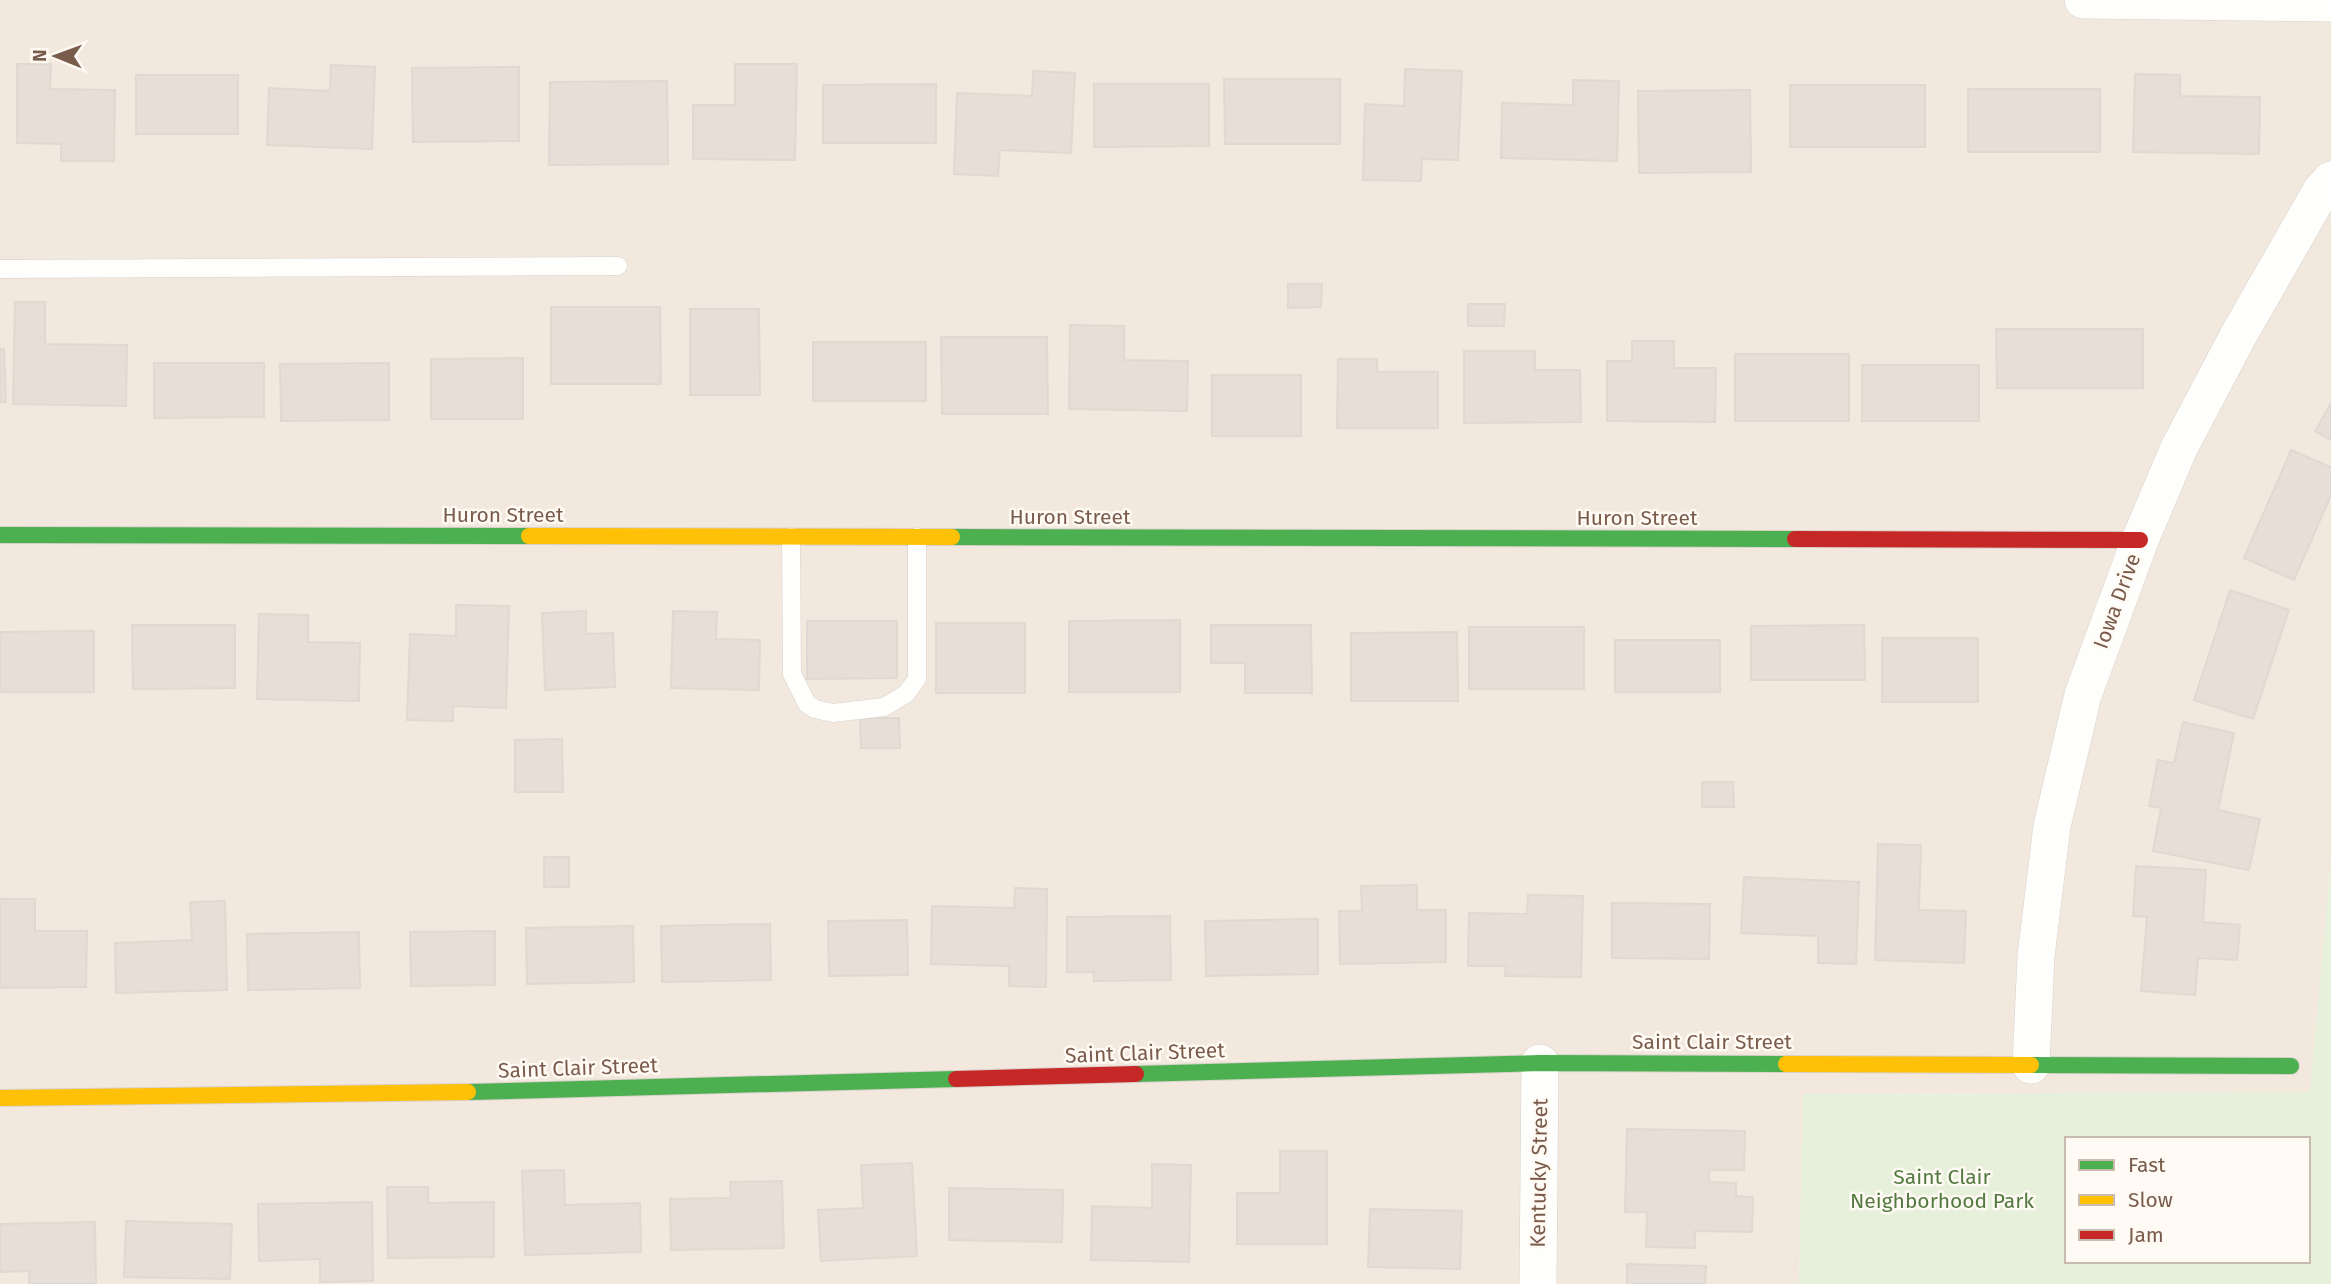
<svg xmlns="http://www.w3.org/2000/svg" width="2331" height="1284" viewBox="0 0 2331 1284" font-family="'Fira Sans',sans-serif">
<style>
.residential{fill:#f2e8de}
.green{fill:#e7f0db;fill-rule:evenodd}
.building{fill:#e6ded7;stroke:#e2d8d2;stroke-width:2}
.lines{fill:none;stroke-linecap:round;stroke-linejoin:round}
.lane-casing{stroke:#d7d1cb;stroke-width:19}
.street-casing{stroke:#d7d1cb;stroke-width:38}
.fast-casing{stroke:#d9d2cb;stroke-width:18}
.slow-casing{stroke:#d9d2cb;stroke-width:18}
.jam-casing{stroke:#d9d2cb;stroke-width:18}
.lane{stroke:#fefefd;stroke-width:18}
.street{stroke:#fefefd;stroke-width:37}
.fast{stroke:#4caf50;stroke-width:16}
.slow{stroke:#ffc107;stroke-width:16}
.jam{stroke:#c62828;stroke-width:16}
.labels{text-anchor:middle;stroke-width:5;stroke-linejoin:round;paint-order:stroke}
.street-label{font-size:21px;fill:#7a5c4d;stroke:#fffaf3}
.park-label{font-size:21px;fill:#537a41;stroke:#fffaf3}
</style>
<rect width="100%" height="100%" fill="#f9f5f0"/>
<polygon class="residential" points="0,0 2331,0 2331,859 2310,1092 1803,1094 1799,1284 0,1284"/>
<path class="green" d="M 2331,859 L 2331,1284 L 1799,1284 L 1803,1094 L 2310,1092 ZM 2067,1139 L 2308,1139 L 2308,1261 L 2067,1261 Z"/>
<g class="building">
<polygon points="17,64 51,64 50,89 115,90 114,161 61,161 61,144 17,143"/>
<polygon points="735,64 797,64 795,160 693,159 693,105 735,105"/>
<polygon points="331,65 375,67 372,149 267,145 269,88 330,91"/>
<polygon points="519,67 519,141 413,142 412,68"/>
<polygon points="1405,69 1462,71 1458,160 1422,159 1421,181 1363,180 1365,104 1404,106"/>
<polygon points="1033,71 1075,73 1071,153 1000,150 998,176 954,174 957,93 1032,96"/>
<polygon points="2135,74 2180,75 2180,96 2260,97 2259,154 2133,152"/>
<rect x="136" y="75" width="102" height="59"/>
<polygon points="1224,79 1340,79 1340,144 1225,144"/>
<polygon points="1573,80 1619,81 1617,161 1501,158 1502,103 1573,105"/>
<polygon points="667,81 668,164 549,165 550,82"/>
<polygon points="936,84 936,143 823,143 823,85"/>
<polygon points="1094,84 1209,84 1209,146 1094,147"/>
<rect x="1790" y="85" width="135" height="62"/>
<rect x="1968" y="89" width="132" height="63"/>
<polygon points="1750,90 1751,172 1639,173 1638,91"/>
<polygon points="1288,284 1322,284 1321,307 1288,308"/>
<polygon points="15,302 45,302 45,344 127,345 126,406 13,404"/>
<polygon points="1468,304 1505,304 1504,326 1468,326"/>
<polygon points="551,307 660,307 661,384 551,384"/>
<polygon points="690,309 759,309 760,395 690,395"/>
<polygon points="1070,325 1124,326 1124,360 1188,361 1187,411 1069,409"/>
<polygon points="1996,329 2143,329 2143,388 1997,388"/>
<polygon points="941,337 1047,337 1048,414 942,414"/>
<polygon points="1632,341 1674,341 1674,368 1716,368 1715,422 1607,421 1607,361 1632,361"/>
<rect x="813" y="342" width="113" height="59"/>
<polygon points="0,349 4,349 6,402 0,402"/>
<polygon points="1464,351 1535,351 1535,370 1580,370 1581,422 1464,423"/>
<rect x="1735" y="354" width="114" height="67"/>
<polygon points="523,358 523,419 431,419 431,359"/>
<polygon points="1338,359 1377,359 1377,372 1438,372 1438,428 1337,428"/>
<polygon points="154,363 264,363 264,417 154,418"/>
<polygon points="389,363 389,420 281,421 280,364"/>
<rect x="1862" y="365" width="117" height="56"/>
<rect x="1212" y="375" width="89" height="61"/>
<polygon points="2331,403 2331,440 2315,431"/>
<polygon points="2291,450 2331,467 2331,495 2294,580 2244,558"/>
<polygon points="2230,590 2289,610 2253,719 2194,700"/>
<polygon points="456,605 509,606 506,708 453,706 453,721 407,720 410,634 456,636"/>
<polygon points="586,611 586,634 613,633 615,687 545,690 542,613"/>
<polygon points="673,611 717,612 716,639 760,640 759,690 671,688"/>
<polygon points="259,614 308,615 308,642 360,643 359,701 257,699"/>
<polygon points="1180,620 1180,692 1069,692 1069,621"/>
<polygon points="807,621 897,621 897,678 807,679"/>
<rect x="936" y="623" width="89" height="70"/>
<polygon points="132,625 235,625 235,688 133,689"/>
<polygon points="1211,625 1311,625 1312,693 1245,693 1245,663 1211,663"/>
<polygon points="1864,625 1865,680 1751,680 1751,626"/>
<rect x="1469" y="627" width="115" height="62"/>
<polygon points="94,631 94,692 0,692 0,632"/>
<polygon points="1457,632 1458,701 1351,701 1351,633"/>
<rect x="1882" y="638" width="96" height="64"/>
<rect x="1615" y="640" width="105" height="52"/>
<polygon points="860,718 899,718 900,748 861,748"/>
<polygon points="2183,722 2234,733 2218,810 2260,819 2249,870 2153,851 2161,808 2149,806 2158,760 2174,763"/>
<polygon points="562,739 563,792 515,792 515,740"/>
<polygon points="1702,782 1733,782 1734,807 1702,807"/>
<polygon points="1878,844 1921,845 1919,910 1966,911 1964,963 1875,960"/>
<rect x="544" y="857" width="25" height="30"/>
<polygon points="2136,866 2206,870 2203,922 2240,925 2237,960 2198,958 2195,995 2141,991 2147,917 2133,916"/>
<polygon points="1744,877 1859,882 1856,964 1818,963 1818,936 1741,933"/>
<polygon points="1417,885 1417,910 1446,910 1446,962 1340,964 1339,911 1362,911 1361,886"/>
<polygon points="1015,888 1047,889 1046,987 1009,986 1009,966 931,964 932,906 1014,908"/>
<polygon points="1528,895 1583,896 1581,977 1505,976 1506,966 1468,966 1469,913 1527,914"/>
<polygon points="0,899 35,899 35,931 87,931 86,987 0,988"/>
<polygon points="225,901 227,990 116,993 115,943 192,940 190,902"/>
<polygon points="1612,903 1710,904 1709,959 1612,958"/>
<polygon points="1170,916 1171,980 1094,981 1094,972 1067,972 1067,917"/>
<polygon points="1318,919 1318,974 1206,976 1205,921"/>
<polygon points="907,920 908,975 829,976 828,921"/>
<polygon points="770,924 771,980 662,982 661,926"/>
<polygon points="633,926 634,982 527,984 526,928"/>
<polygon points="495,931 495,985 411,986 410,932"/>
<polygon points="359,932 360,988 248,990 247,934"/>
<polygon points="1627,1129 1745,1131 1744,1170 1709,1170 1709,1182 1736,1183 1736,1196 1753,1197 1752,1232 1695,1231 1695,1248 1646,1247 1647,1212 1625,1212"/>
<polygon points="1280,1151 1327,1151 1327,1244 1237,1244 1237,1193 1280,1193"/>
<polygon points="912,1163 917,1256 821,1261 818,1210 863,1208 861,1165"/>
<polygon points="1152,1164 1191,1165 1189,1262 1091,1260 1092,1206 1152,1208"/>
<polygon points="564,1170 565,1205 640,1203 641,1252 525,1255 522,1171"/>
<polygon points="782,1181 784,1248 671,1250 670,1199 731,1198 730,1182"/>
<polygon points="387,1187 428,1187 428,1203 494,1202 494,1257 388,1258"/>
<polygon points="949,1188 1063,1190 1062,1242 949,1240"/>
<polygon points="372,1202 373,1281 320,1282 320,1259 259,1261 258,1204"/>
<polygon points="1370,1209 1462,1211 1460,1269 1368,1267"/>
<polygon points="126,1221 232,1224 230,1279 124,1277"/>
<polygon points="95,1222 96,1284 29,1284 29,1271 0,1272 0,1224"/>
<polygon points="1627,1264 1706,1266 1705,1284 1627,1284"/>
</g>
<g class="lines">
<defs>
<g id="lane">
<polyline points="0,269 618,266"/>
<polyline points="791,537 792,674 807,704 815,709 833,713 884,707 906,694 917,679 917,537"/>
</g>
<g id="street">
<polyline points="2083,0 2331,3"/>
<polyline points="2031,1065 2036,956 2052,826 2083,695 2140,540 2179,448 2238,336 2321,191 2331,180"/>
<polyline points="1538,1284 1540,1063"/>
</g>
<g id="fast">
<polyline points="0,535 529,536"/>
<polyline points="952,537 1795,539"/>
<polyline points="2031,1065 2291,1066"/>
<polyline points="1136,1074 1540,1063 1786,1064"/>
<polyline points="468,1092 956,1079"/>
</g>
<g id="slow">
<polyline points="529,536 952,537"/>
<polyline points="1786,1064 2031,1065"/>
<polyline points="0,1098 468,1092"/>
</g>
<g id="jam">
<polyline points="1795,539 2140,540"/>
<polyline points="956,1079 1136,1074"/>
</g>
</defs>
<use href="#lane" class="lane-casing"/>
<use href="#street" class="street-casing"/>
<use href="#fast" class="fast-casing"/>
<use href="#slow" class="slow-casing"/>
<use href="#jam" class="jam-casing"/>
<use href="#lane" class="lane"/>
<use href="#street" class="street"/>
<use href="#fast" class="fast"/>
<use href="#slow" class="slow"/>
<use href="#jam" class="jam"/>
</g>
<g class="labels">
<g class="street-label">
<text x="503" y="522">Huron Street</text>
<text x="1070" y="524">Huron Street</text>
<text x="1637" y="525">Huron Street</text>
<text transform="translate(2117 601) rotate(-70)" y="7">Iowa Drive</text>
<text x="1712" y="1049">Saint Clair Street</text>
<text transform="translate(1145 1053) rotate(-2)" y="7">Saint Clair Street</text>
<text transform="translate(578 1068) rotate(-2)" y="7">Saint Clair Street</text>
<text transform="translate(1539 1173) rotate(-89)" y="7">Kentucky Street</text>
</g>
<g class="park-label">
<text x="1942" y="1184">Saint Clair<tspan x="1942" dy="24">Neighborhood Park</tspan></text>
</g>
</g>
<rect x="2065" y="1137" width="245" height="126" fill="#fffaf3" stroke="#cabbb1" stroke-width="2"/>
<rect x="2079" y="1160" width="35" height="10" fill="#4caf50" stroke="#cabbb1" stroke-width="2"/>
<text x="2128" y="1172" font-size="21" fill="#7a5c4d">Fast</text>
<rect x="2079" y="1195" width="35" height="10" fill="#ffc107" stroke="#cabbb1" stroke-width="2"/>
<text x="2128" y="1207" font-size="21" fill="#7a5c4d">Slow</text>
<rect x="2079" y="1230" width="35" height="10" fill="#c62828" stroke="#cabbb1" stroke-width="2"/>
<text x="2128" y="1242" font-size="21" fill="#7a5c4d">Jam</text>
<g transform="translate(56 56) rotate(271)" stroke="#fffaf3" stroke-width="5" paint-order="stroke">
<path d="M0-5L12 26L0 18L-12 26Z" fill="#7a5c4d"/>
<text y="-10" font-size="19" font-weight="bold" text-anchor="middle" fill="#7a5c4d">N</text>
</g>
</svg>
